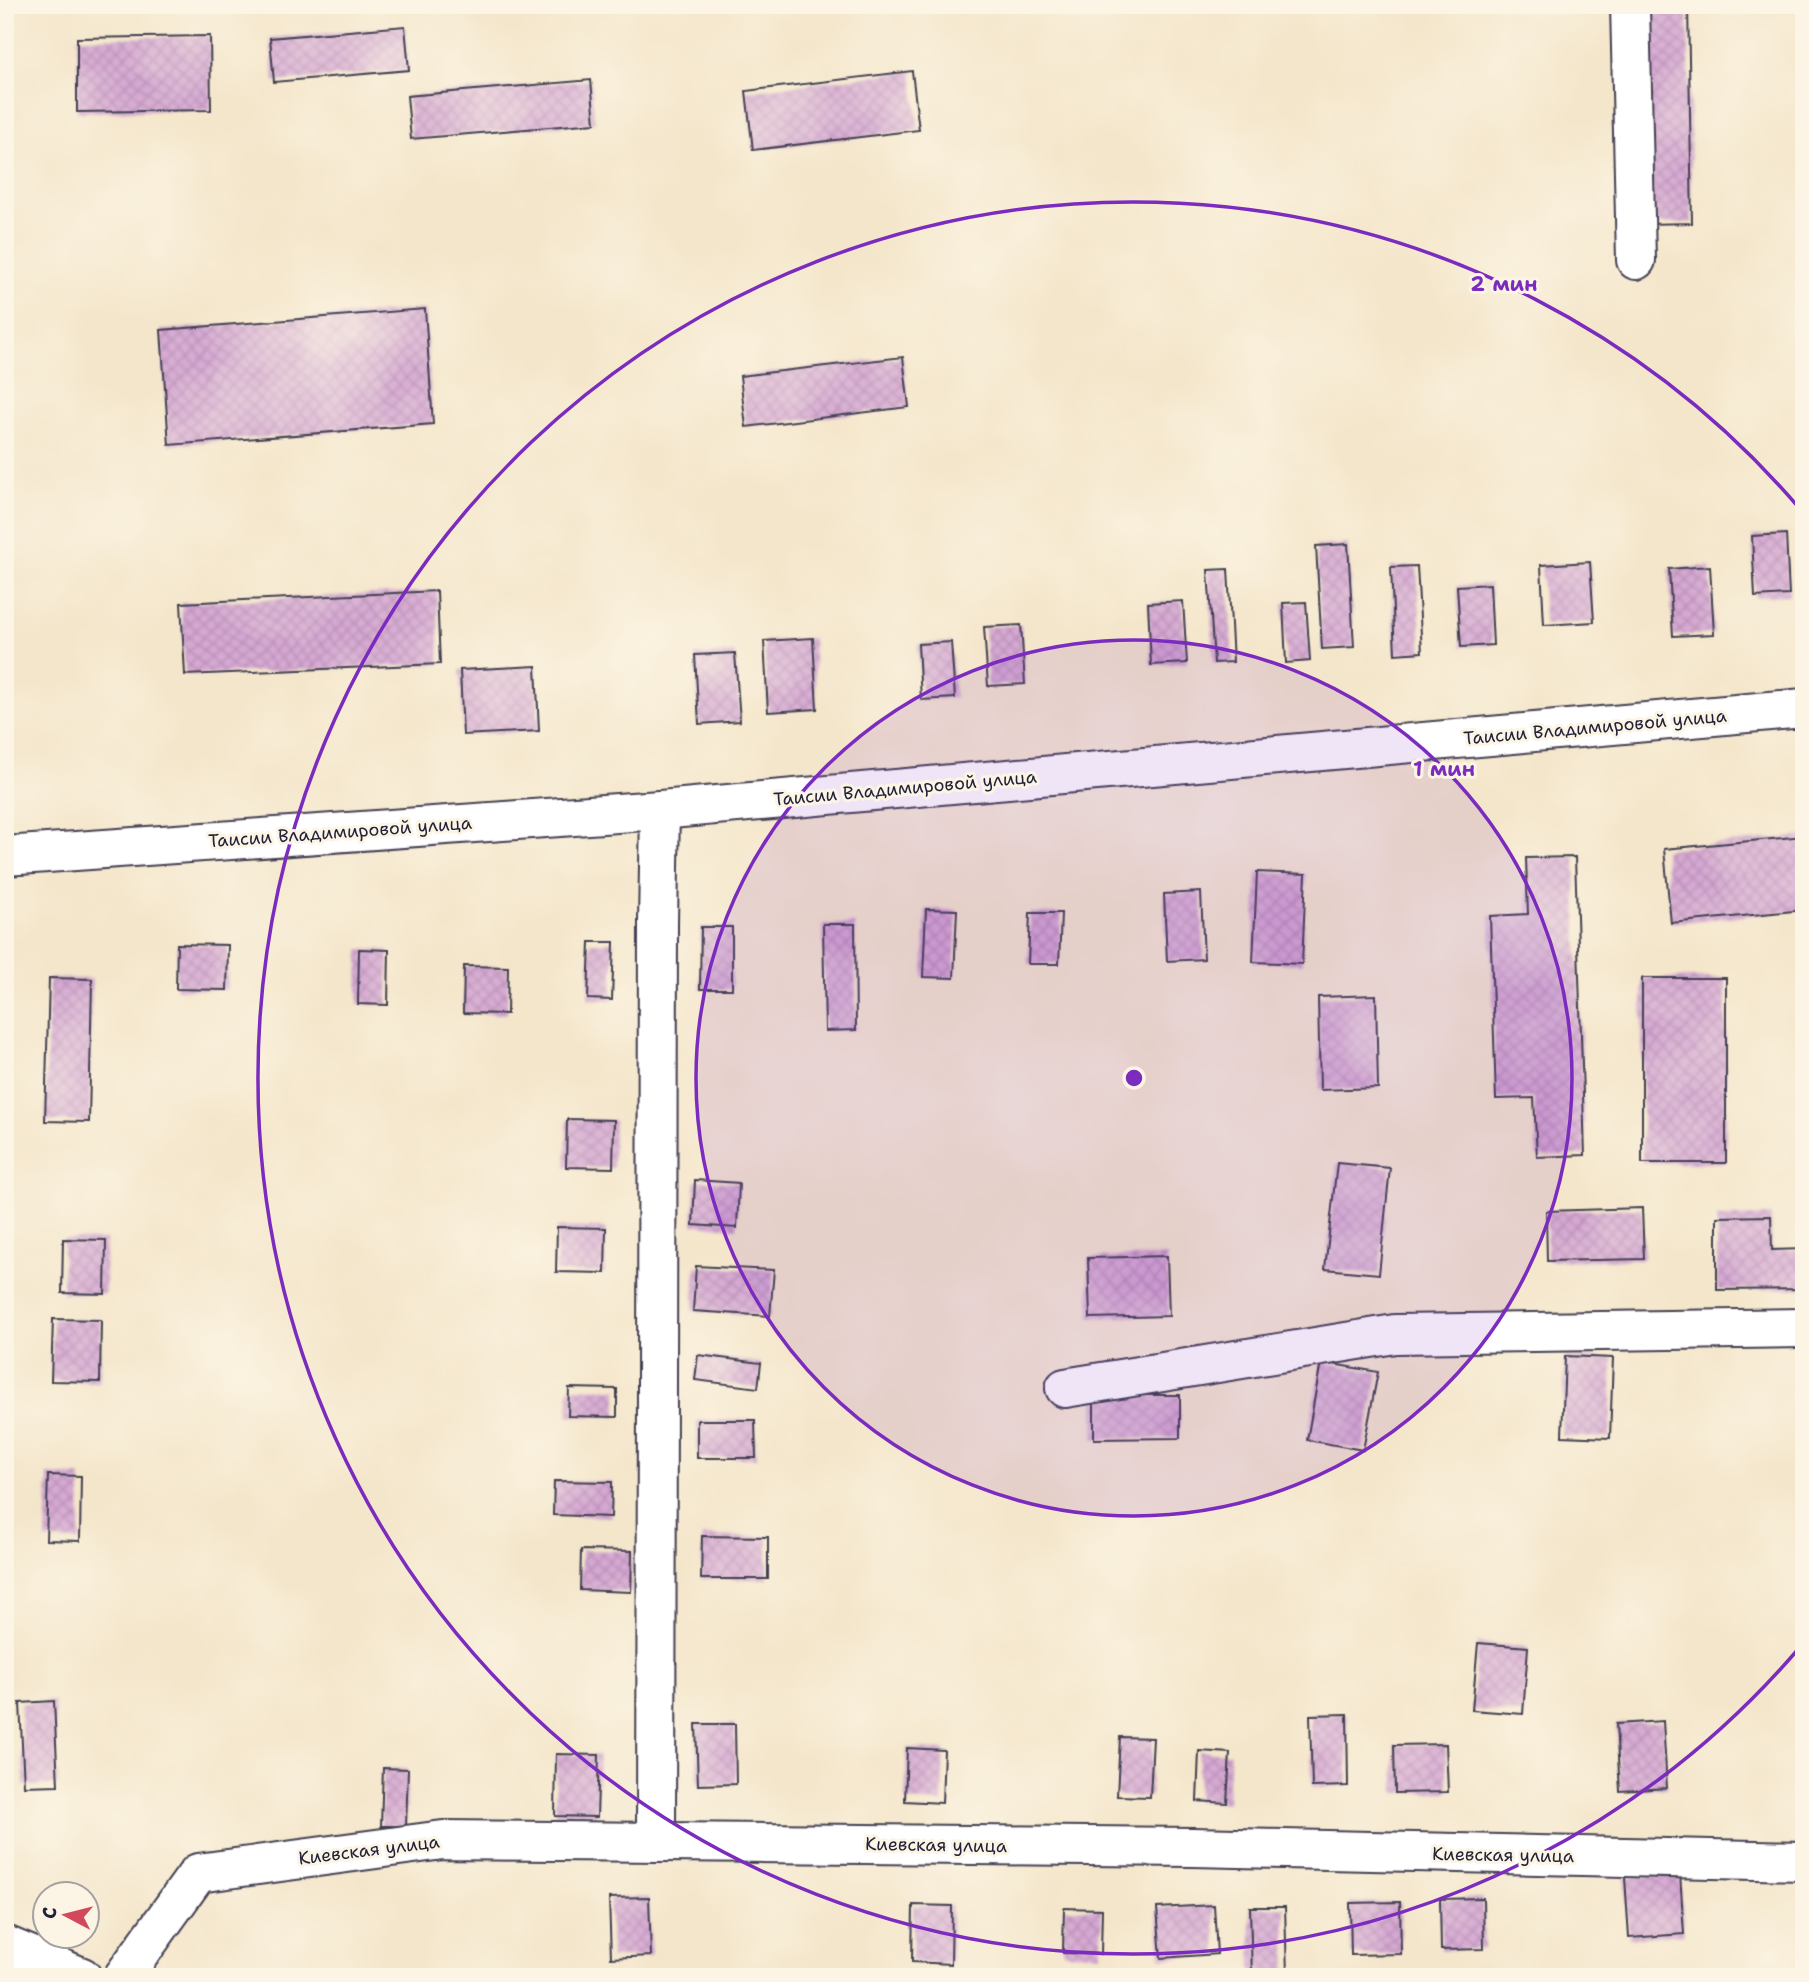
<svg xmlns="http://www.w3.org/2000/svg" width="1809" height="1982" viewBox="0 0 1809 1982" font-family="'Shantell Sans',sans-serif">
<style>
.building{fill:url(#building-cross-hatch)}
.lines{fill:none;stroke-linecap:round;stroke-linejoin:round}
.minor-casing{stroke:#423f51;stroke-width:42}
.minor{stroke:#fff;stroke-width:38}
.ring{fill:none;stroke:#7b2cbf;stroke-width:3.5}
.labels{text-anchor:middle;stroke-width:6;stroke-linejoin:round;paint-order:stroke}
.street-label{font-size:18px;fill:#22223b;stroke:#fcf5e5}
.centre{fill:#7b2cbf;stroke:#fcf5e5;stroke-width:3.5}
.ring-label{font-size:21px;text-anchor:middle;font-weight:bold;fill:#7b2cbf;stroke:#fcf5e5;stroke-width:6;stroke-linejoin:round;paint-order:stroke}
</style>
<defs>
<pattern id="building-cross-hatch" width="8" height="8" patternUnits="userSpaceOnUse" patternTransform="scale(1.75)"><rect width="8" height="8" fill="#d6a8d3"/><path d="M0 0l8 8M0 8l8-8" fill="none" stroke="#b790b6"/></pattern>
</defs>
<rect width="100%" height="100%" fill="#fcf5e5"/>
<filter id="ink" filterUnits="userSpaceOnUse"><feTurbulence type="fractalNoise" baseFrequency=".0143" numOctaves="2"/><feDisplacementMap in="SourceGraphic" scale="14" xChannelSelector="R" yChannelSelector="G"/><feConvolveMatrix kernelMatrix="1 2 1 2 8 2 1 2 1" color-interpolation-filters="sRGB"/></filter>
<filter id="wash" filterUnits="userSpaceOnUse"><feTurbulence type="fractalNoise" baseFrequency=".00686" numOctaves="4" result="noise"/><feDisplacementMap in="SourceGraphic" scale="28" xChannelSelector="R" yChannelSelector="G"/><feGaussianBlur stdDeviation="1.57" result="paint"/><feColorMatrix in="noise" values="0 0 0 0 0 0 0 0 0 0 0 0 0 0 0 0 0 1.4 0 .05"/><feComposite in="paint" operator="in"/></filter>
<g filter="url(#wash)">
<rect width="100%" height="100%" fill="#f4e6cb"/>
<g id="blocks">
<g class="building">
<polygon points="1642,5 1688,5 1692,223 1646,224"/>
<polygon points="405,26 409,70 274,82 270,38"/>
<polygon points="210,36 211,110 77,112 77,38"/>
<polygon points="912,71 919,130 753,150 746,91"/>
<polygon points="591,80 595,123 411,139 407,96"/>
<polygon points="425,309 433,424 169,445 161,330"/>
<polygon points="903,357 909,407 746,427 740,376"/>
<polygon points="1786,534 1789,595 1755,597 1752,536"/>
<polygon points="1348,544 1354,647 1322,649 1316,546"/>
<polygon points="1590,562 1594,622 1544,625 1541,565"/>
<polygon points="1417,566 1422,652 1395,654 1391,567"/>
<polygon points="1710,566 1714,634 1673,636 1669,569"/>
<polygon points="1228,569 1233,662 1214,663 1208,570"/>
<polygon points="1490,584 1493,645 1461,647 1457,586"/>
<polygon points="437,591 440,664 185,675 181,603"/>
<polygon points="1183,601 1187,663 1151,665 1148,603"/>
<polygon points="1306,602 1310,661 1286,663 1283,603"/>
<polygon points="1021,625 1025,684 988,686 984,627"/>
<polygon points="813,638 817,709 768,712 764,641"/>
<polygon points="951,642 955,698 921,700 918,644"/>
<polygon points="735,653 740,721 699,724 695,655"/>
<polygon points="536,666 539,731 463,735 460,670"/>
<polygon points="1804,836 1804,910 1671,923 1664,849"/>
<polygon points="1575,857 1585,1155 1537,1157 1534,1098 1496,1099 1490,916 1528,914 1526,858"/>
<polygon points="1257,872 1306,874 1302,964 1253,962"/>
<polygon points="1201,892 1204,959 1167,961 1164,894"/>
<polygon points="926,909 957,910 954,978 923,977"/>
<polygon points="1030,913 1061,913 1059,964 1028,964"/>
<polygon points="823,924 855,924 856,1030 825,1031"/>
<polygon points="701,927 732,927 732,989 700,989"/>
<polygon points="590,942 614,942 612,1000 588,999"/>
<polygon points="177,944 228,945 227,990 176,989"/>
<polygon points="359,949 389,950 388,1005 358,1004"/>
<polygon points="464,966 508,967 507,1014 463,1013"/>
<polygon points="49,978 92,979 89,1122 45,1121"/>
<rect x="1642" y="978" width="84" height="185"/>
<polygon points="1376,995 1378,1088 1320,1090 1318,997"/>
<polygon points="567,1119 614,1120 613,1168 566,1167"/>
<polygon points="1337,1163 1390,1168 1379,1274 1325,1269"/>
<polygon points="695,1180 739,1183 737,1228 693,1225"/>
<polygon points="1642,1208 1644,1259 1547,1261 1546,1211"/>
<polygon points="1771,1216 1772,1250 1804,1249 1804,1289 1717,1290 1717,1217"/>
<polygon points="557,1227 606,1228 605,1273 556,1272"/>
<polygon points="63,1239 106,1240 105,1294 62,1293"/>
<polygon points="1167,1256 1169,1316 1090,1318 1088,1258"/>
<polygon points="696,1266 774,1270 770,1316 693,1311"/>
<polygon points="53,1319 101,1320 100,1382 51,1381"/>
<polygon points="698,1355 761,1363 758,1388 695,1380"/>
<polygon points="1565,1356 1613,1358 1610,1438 1562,1436"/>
<polygon points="1321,1362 1378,1372 1363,1450 1307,1440"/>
<polygon points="569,1388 617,1389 617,1417 568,1416"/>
<polygon points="1094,1395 1180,1395 1180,1438 1094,1439"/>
<polygon points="697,1420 755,1420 756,1458 697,1458"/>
<polygon points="48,1475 81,1476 80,1541 46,1540"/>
<polygon points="554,1481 612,1482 611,1517 553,1515"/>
<polygon points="702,1536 768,1537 768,1579 701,1579"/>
<polygon points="581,1550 632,1551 631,1592 580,1590"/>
<polygon points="1478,1643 1528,1647 1523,1714 1472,1710"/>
<polygon points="54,1701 58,1785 24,1786 20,1703"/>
<polygon points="1347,1714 1348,1786 1312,1787 1310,1715"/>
<polygon points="1663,1721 1667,1788 1620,1791 1616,1724"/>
<polygon points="696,1724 735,1724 736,1784 698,1785"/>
<polygon points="1120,1737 1153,1738 1150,1797 1117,1796"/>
<polygon points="1446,1744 1448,1792 1395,1793 1394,1745"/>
<polygon points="907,1748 944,1750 942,1803 905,1801"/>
<polygon points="1199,1751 1230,1753 1227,1803 1197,1801"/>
<polygon points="556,1754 599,1755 597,1817 555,1816"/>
<polygon points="383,1768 408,1769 406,1826 381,1826"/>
<polygon points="1680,1873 1684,1934 1629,1938 1625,1877"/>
<polygon points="649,1897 651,1956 611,1958 609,1898"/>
<polygon points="1483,1898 1484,1949 1441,1950 1440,1899"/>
<polygon points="1400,1902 1401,1954 1351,1955 1350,1903"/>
<polygon points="913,1905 952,1906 951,1964 912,1962"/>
<polygon points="1214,1905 1217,1954 1161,1958 1157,1908"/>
<polygon points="1250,1907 1285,1907 1287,1975 1252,1976"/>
<polygon points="1064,1908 1102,1909 1101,1954 1063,1953"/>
</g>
</g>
</g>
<g filter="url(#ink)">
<use href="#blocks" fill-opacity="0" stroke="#423f51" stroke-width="2"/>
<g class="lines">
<defs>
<g id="minor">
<polyline points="1630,5 1636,260"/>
<polyline points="5,856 660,810 1804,708"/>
<polyline points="1065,1388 1395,1334 1804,1328"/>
<polyline points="656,1842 658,923 660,810"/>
<polyline points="5,1945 82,1977"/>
<polyline points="123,1977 198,1873 443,1840 1193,1847 1804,1861"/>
</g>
</defs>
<use href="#minor" class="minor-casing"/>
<use href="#minor" class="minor"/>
</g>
</g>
<circle cx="1134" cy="1078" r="438" fill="#7b2cbf" fill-opacity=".12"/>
<g class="ring">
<circle cx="1134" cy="1078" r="438"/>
<path d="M1800 1647A876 876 0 1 1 1800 509"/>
</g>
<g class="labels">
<g class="street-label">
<text transform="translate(1595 727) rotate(-5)" y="6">Таисии Владимировой улица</text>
<text transform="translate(905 788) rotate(-5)" y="6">Таисии Владимировой улица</text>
<text transform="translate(340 832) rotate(-4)" y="6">Таисии Владимировой улица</text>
<text transform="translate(936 1845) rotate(1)" y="6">Киевская улица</text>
<text transform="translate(369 1850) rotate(-7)" y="6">Киевская улица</text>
<text transform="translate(1503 1855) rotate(1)" y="6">Киевская улица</text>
</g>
</g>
<circle cx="1134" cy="1078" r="10" class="centre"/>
<g class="ring-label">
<text x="1504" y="291">2 мин</text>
<text x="1444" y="776">1 мин</text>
</g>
<rect width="1809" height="1982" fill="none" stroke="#fcf5e5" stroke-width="28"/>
<g transform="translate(66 1915) rotate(277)"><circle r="33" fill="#fcf5e5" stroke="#a5a1a1" stroke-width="2"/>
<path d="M0-5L12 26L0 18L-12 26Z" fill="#d1495b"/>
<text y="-10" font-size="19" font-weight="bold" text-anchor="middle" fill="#22223b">С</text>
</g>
</svg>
